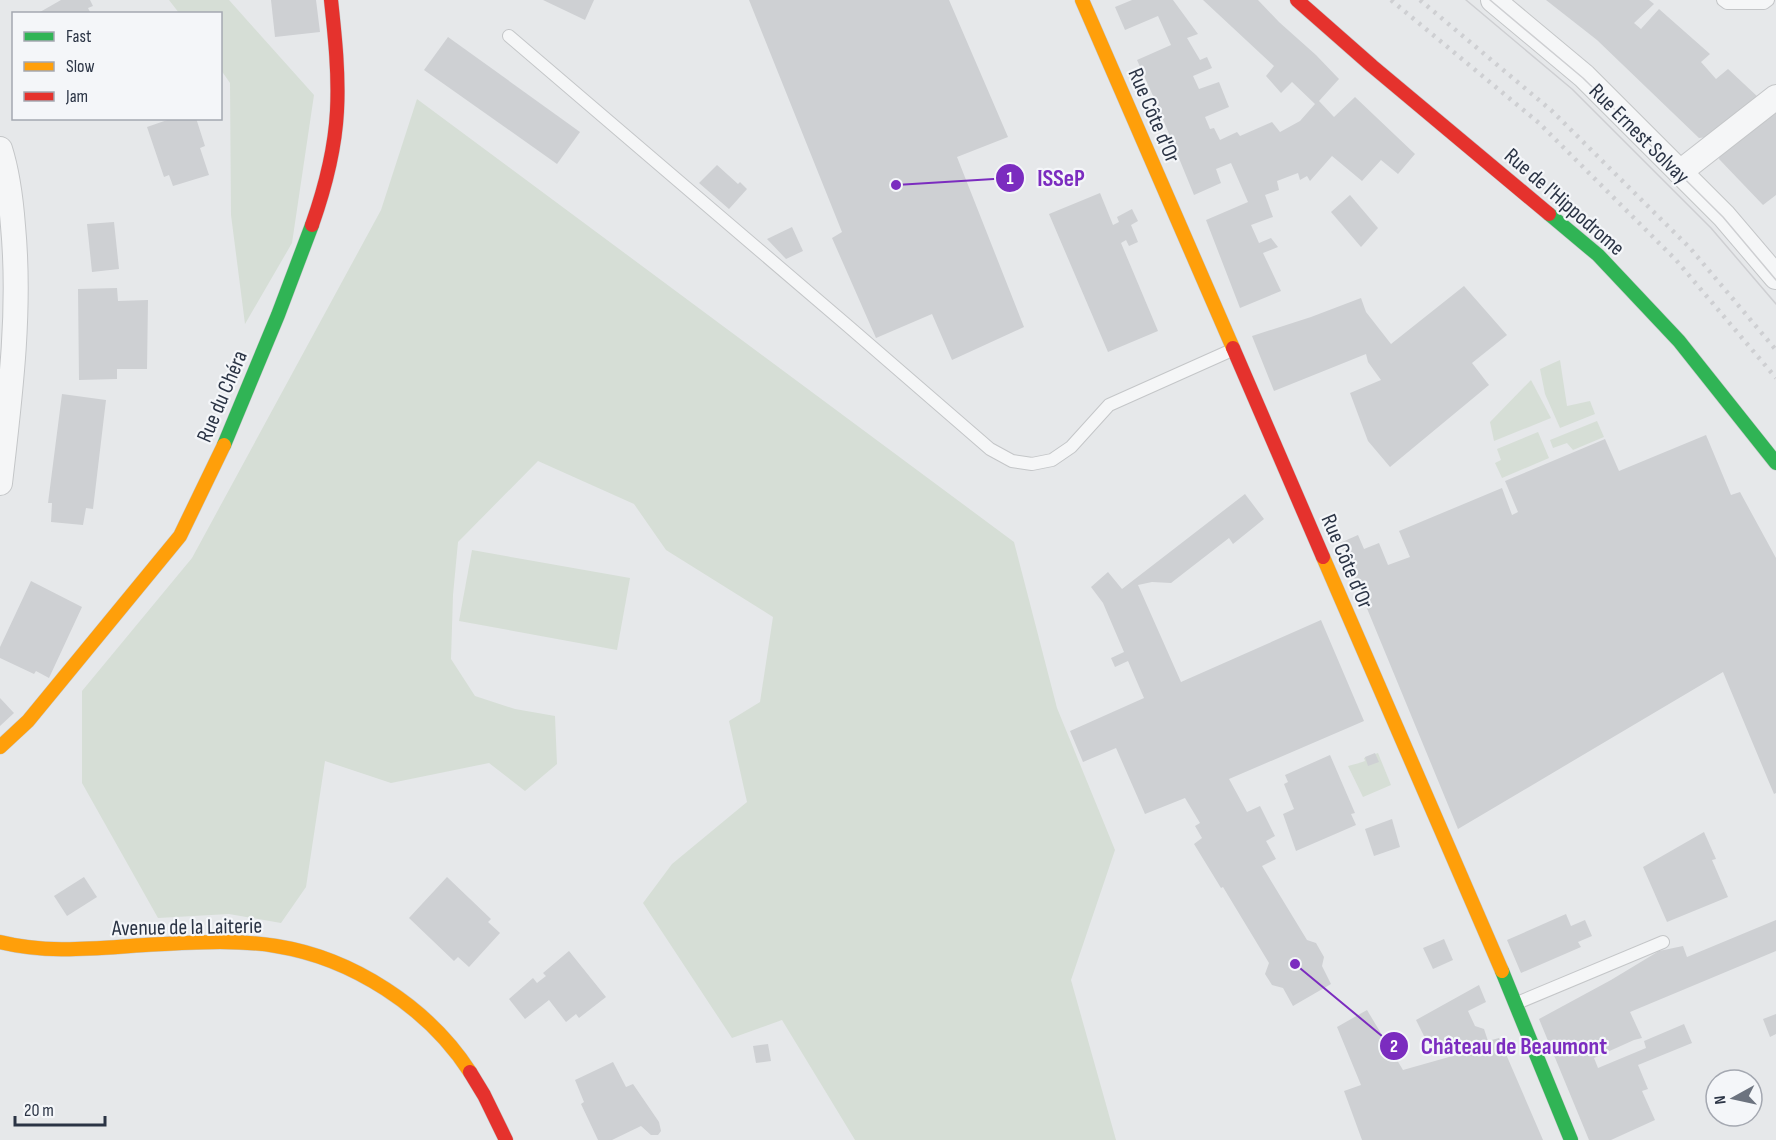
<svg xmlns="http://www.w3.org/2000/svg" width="1776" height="1140" viewBox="0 0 1776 1140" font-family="'Sofia Sans Condensed',sans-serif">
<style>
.green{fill:#d6ded6}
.building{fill:#ced0d3}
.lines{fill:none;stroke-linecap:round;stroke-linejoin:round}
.lane-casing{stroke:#c4c6c8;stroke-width:14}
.street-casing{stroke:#c4c6c8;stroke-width:26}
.fast-casing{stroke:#c4c6c8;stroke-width:15}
.slow-casing{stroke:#c4c6c8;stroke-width:15}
.jam-casing{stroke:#c4c6c8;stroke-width:15}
.lane{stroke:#f5f6f7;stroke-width:12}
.street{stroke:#f5f6f7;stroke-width:24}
.fast{stroke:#30b455;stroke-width:14}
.slow{stroke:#ff9f0a;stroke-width:14}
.jam{stroke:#e5322d;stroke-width:14}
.tram{stroke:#cecfd2;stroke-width:1.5}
.rail{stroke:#cecfd2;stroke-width:4.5;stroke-dasharray:3 6;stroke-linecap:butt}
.labels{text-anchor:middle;stroke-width:4.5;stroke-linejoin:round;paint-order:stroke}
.street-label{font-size:22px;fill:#2b3445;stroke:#f4f6f9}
.leader{fill:none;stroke:#7b2cbf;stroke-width:2}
.callout-dot{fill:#7b2cbf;stroke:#f4f6f9;stroke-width:2}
.mark-label{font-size:18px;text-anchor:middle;font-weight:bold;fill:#fff}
.callout-label{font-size:24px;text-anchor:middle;font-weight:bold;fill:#7b2cbf;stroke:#f4f6f9;stroke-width:4.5;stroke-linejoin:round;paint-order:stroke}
</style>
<rect width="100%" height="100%" fill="#e6e8ea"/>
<g class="green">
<polygon points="169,0 229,0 314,95 292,243 245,324 231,215 230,83 221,70 220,14 179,13"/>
<polygon points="417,99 1014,542 1057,708 1115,850 1071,980 1116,1140 855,1140 782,1020 732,1038 643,903 672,864 747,802 729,721 760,702 773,617 666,550 634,504 538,461 458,542 453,595 451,659 475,696 515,709 555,716 557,764 525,791 489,763 391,783 325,761 306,887 281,923 229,914 158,918 82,783 82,691 192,558 381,210"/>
<polygon points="1560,360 1567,406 1590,401 1595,414 1560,428 1545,394 1540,369"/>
<polygon points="1531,380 1551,418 1494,441 1490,422"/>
<polygon points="1597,421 1604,437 1573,450 1567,443 1553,448 1550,440"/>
<polygon points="1538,432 1549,458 1502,478 1495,463 1501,460 1497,449"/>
<polygon points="472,550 630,578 617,650 459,621"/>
<path d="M 1378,753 L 1391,785 L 1363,797 L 1348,766 C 1354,764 1361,763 1365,761 L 1364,758 Z"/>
</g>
<g class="building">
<polygon points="61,0 90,0 93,6 88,8 91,14 41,14 40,12"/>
<polygon points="271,0 316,0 320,32 275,37"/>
<polygon points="543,0 594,0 585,20"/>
<polygon points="749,0 949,0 1008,137 957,157 1024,327 952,360 932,314 876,338 832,238 842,232"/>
<polygon points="1132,0 1173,0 1198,34 1187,38 1200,60 1207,57 1212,68 1193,76 1199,89 1219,82 1229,107 1205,117 1210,129 1214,128 1220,140 1237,132 1240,136 1272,122 1280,132 1300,121 1315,104 1292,82 1281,93 1266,76 1274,66 1203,0 1258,0 1279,22 1316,55 1339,79 1319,101 1334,117 1355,97 1415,154 1398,174 1381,160 1362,181 1332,156 1310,181 1307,176 1300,180 1298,173 1277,181 1279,190 1265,195 1273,217 1251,225 1259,243 1271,238 1278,247 1263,253 1281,291 1240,308 1206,220 1248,202 1231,163 1216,169 1221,183 1194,195 1158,107 1137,60 1171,45 1158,16 1125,30 1115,7"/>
<polygon points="1546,0 1649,0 1654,4 1634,23 1641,29 1659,9 1710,54 1701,62 1716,79 1728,69 1759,98 1708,137 1699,138 1597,40"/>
<polygon points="448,37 580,132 557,164 424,70"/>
<polygon points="1776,110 1776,195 1763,205 1719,159 1721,151"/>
<polygon points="173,118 196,118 205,146 200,148 209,175 173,186 169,175 164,177 147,127"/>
<polygon points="717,165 738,184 740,182 747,189 729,209 699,183"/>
<polygon points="1100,193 1113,225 1119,222 1117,217 1132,209 1138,221 1131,225 1138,242 1129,246 1126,240 1121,243 1158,331 1108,352 1049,214"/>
<polygon points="1350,195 1378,228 1361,247 1331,212"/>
<polygon points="114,222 119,269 92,272 87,224"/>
<polygon points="792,227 803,251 786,259 767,239"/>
<polygon points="1464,286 1507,335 1472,363 1489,385 1390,467 1368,441 1350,393 1381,380 1368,362 1366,354 1274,391 1252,336 1311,317 1361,298 1366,312 1391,344"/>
<polygon points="117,288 118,301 148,300 147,369 117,369 117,379 79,380 78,289"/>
<polygon points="62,394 106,400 93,509 86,508 83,525 51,522 52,503 48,503"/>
<polygon points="1706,435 1731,495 1740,492 1776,558 1776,793 1774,794 1723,672 1458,829 1340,543 1358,535 1364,549 1379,543 1388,565 1410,557 1399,531 1502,488 1512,515 1518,512 1505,481 1605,439 1619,471"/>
<polygon points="1245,494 1264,519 1233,544 1229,538 1171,583 1152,582 1138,585 1181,682 1321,620 1364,721 1229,779 1247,812 1260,806 1275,836 1266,841 1276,859 1262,866 1307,940 1316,943 1324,957 1322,966 1331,984 1293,1006 1283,988 1272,985 1265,974 1269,963 1223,887 1221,888 1194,844 1202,838 1195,826 1200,823 1185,798 1145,814 1116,748 1083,762 1070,731 1144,698 1128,661 1115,667 1111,658 1124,652 1103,603 1091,587 1108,572 1122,589"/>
<polygon points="31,581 82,607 49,678 36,671 34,674 0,658 0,647"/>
<polygon points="0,698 14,713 0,726"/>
<polygon points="1375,753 1379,762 1368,766 1365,757"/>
<polygon points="1330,755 1355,813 1351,814 1356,825 1296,851 1283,814 1294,809 1284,784 1288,782 1285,775"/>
<polygon points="1392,819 1400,847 1374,856 1365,829"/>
<polygon points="1704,832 1716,859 1712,860 1728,897 1667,922 1643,867"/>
<polygon points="84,877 97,897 67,916 54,896"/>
<polygon points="447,877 491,919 488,922 500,933 469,967 458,957 454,961 409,918"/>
<polygon points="1566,914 1571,926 1585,920 1592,936 1578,942 1581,947 1521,973 1507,940"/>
<polygon points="1776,920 1776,951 1630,1012 1642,1038 1634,1040 1594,1058 1598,1068 1646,1048 1644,1041 1684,1024 1692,1043 1638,1065 1648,1089 1642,1091 1655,1120 1611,1140 1589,1140 1539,1019 1611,980 1659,951 1683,946 1687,957"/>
<polygon points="1444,939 1453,960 1433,969 1423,948"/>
<polygon points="569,951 606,997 579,1018 576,1014 566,1022 549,1000 525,1019 509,999 533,978 537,983 546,976 543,973"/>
<polygon points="1479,985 1486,1002 1468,1011 1475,1026 1484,1029 1488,1041 1499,1038 1543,1140 1362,1140 1344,1091 1361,1085 1337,1027 1367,1010 1403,1070 1456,1055 1451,1044 1432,1052 1416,1020"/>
<polygon points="1776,1014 1776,1034 1770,1037 1763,1019"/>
<polygon points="768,1044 771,1061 756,1063 753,1046"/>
<polygon points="613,1062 626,1087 633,1084 659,1122 661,1131 658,1135 651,1135 641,1126 612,1140 598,1140 581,1104 584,1102 575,1080"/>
</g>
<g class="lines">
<defs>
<g id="lane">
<polyline points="1723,0 1727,3 1764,3 1768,0"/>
<polyline points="509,36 848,326 990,449 1012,461 1032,464 1052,460 1071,447 1109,405 1232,350"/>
<polyline points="1517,1003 1663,942"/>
</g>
<g id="street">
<polyline points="1493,0 1584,76 1724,216 1776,277"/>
<path d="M 0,149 C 8,174 11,200 13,226 C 21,312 10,397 0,483"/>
<polyline points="1680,172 1776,97"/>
</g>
<g id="fast">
<polyline points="1549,214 1598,255 1679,341 1776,463"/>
<polyline points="224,445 278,315 312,225"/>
<polyline points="1502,971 1571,1140"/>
</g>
<g id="slow">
<polyline points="1082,0 1233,348"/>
<polyline points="1323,557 1502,971"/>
<polyline points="0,747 28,721 180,536 224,445"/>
<path d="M 0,942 C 48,954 96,948 145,945 C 188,943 233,939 276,946 C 352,958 428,1007 470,1072"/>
</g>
<g id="jam">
<polyline points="1297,0 1372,66 1549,214"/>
<path d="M 312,225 C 325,188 335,150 337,111 C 339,74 335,37 331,0"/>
<polyline points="1233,348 1323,557"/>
<polyline points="470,1072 484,1095 506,1140"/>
</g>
</defs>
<use href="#lane" class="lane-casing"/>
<use href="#street" class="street-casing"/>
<use href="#fast" class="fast-casing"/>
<use href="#slow" class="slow-casing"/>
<use href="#jam" class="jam-casing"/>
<use href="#lane" class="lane"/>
<use href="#street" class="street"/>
<use href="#fast" class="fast"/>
<use href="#slow" class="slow"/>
<use href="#jam" class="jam"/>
<g class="tram">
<polyline points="1466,0 1572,89 1711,228 1776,304"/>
<polyline points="1490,0 1583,78 1723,217 1776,280"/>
</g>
<g class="rail">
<polyline points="1391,0 1539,123 1676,260 1776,378"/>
<polyline points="1420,0 1552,111 1690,248 1776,350"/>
</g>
</g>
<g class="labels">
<g class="street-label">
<text transform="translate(1155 115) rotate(67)" y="8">Rue Côte d'Or</text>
<text transform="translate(1640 133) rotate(45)" y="8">Rue Ernest Solvay</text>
<text transform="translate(1565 201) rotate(41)" y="8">Rue de l'Hippodrome</text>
<text transform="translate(221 396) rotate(-67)" y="8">Rue du Chéra</text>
<text transform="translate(1348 561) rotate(67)" y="8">Rue Côte d'Or</text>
<text transform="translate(187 926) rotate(-1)" y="8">Avenue de la Laiterie</text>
</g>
</g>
<path class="leader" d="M896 185L1010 178M1295 964L1394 1046"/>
<g class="callout-dot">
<circle cx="896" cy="185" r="6"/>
<circle cx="1295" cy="964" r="6"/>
<circle cx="1010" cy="178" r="15"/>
<circle cx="1394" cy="1046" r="15"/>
</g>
<g class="mark-label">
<text x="1010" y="184">1</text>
<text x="1394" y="1052">2</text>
</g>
<g class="callout-label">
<text x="1061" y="186">ISSeP</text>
<text x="1514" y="1054">Château de Beaumont</text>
</g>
<rect x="12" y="12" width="210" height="108" fill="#f4f6f9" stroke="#a4a8b1" stroke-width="1.5"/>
<rect x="24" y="32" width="30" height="9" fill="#30b455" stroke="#a4a8b1" stroke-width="1.5"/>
<text x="66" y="42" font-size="18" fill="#2b3445">Fast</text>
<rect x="24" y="62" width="30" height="9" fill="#ff9f0a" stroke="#a4a8b1" stroke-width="1.5"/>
<text x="66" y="72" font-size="18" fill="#2b3445">Slow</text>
<rect x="24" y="92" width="30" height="9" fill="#e5322d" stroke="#a4a8b1" stroke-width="1.5"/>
<text x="66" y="102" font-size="18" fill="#2b3445">Jam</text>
<g transform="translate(1734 1098) rotate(262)"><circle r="28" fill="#f4f6f9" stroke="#a4a8b1" stroke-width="1.5"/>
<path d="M0-4.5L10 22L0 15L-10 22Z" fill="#6c737f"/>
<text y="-9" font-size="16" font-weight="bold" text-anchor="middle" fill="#2b3445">N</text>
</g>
<path d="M15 1116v9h90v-9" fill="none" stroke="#2b3445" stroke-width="3"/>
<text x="24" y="1116" font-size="18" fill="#2b3445" stroke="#f4f6f9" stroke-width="4.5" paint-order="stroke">20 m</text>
</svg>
